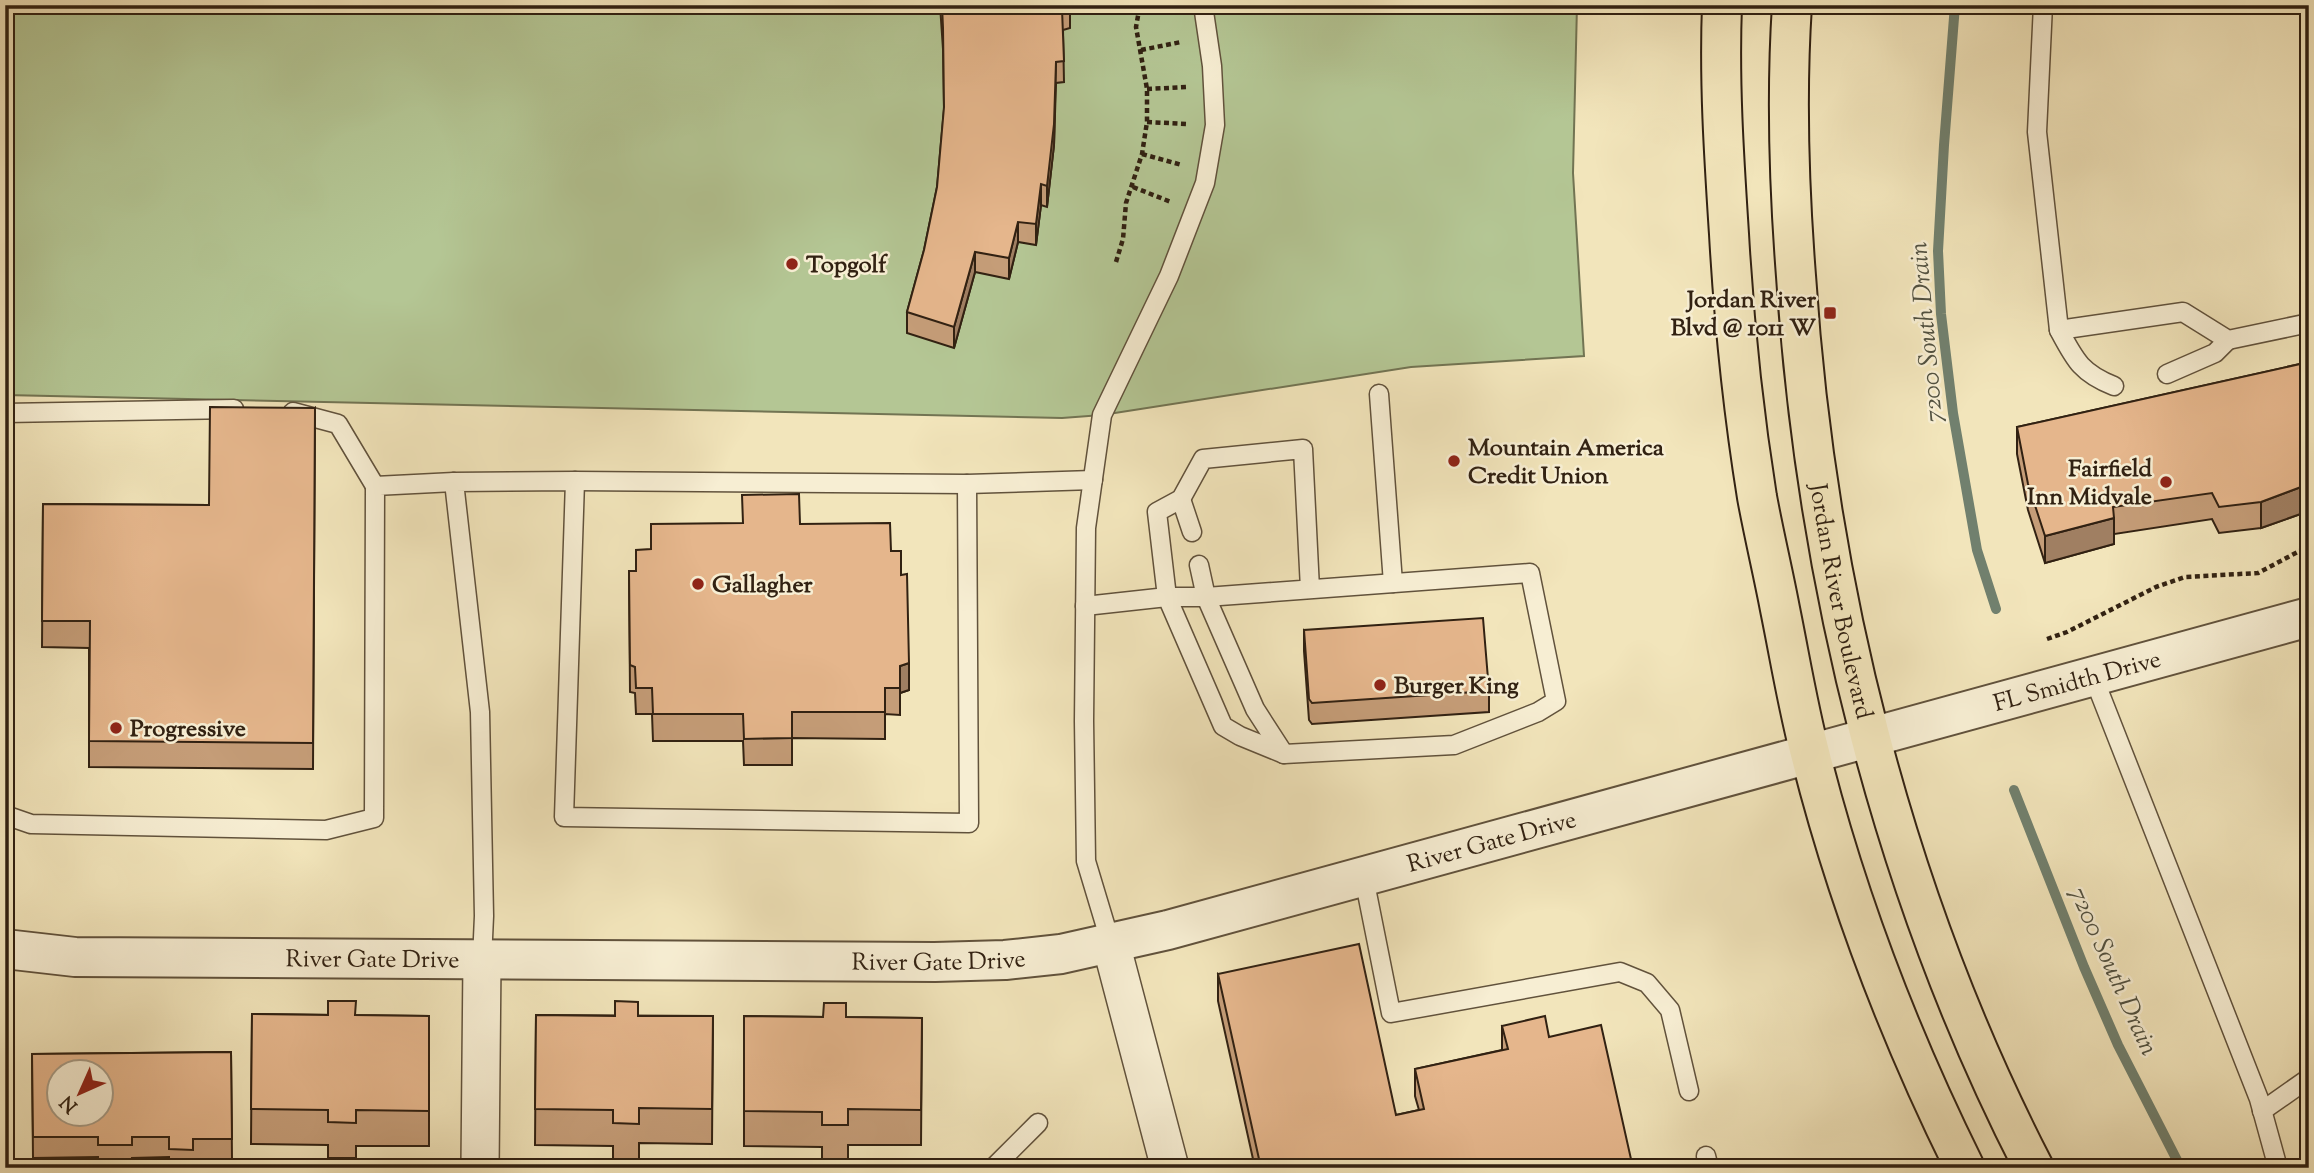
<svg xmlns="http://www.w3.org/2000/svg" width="2314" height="1173" viewBox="0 0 2314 1173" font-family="'Sorts Mill Goudy',serif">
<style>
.grass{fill:#b4c694;stroke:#727453;stroke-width:2}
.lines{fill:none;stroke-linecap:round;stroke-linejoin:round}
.stream{stroke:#71806e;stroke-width:10}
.service-casing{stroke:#61523c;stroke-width:21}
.minor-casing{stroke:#61523c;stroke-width:40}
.tertiary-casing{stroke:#61523c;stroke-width:42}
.primary-casing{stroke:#312112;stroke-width:42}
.path{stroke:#312112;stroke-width:4.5;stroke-dasharray:5 3.5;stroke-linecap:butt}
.service{stroke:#f7eed3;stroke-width:18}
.minor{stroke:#f7eed3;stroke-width:37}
.tertiary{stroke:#f7eed3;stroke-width:38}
.primary{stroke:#f2e5bb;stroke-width:38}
.wall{fill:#c59d78;stroke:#312112;stroke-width:2}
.shaded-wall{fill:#a07f62;stroke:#312112;stroke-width:2}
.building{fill:#e5b68c;stroke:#312112;stroke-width:2;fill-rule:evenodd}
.poi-dot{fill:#8f2418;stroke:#f7eed3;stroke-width:2.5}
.labels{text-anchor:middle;stroke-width:5;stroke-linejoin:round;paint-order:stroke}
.poi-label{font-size:24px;font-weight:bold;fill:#312112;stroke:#f7eed3;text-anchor:start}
.street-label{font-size:24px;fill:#312112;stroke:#f7eed3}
.water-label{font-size:26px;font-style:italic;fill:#515140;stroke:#f7eed3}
</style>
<rect width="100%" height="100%" fill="#f2e5bb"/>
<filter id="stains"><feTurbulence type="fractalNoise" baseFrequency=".00286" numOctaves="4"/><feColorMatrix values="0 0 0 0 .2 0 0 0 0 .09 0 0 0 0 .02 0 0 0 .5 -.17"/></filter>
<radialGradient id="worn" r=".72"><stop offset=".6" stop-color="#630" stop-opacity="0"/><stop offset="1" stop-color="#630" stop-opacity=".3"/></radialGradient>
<polygon class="grass" points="5,5 1577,5 1573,173 1584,356 1411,367 1102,415 1062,418 5,395"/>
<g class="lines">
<g class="stream">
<polyline points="1955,5 1944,145 1938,251 1941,314 1953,413 1977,550 1996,609"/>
<polyline points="2014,790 2084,967 2118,1045 2181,1168"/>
</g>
<defs>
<g id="service">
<polyline points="2043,5 2037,132 2059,330 2183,312 2228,340 2309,323"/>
<path d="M 2059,330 C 2075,360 2081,373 2114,386"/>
<polyline points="2167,374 2215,353 2228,340"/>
<polyline points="1379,394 1393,583"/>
<polyline points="293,412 338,424 375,486"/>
<polyline points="5,413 234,409"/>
<polyline points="575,481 967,484"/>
<polyline points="1181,499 1192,532"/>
<polyline points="1199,565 1206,597 1255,709 1284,754"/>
<polyline points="1085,606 1167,597 1206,597 1530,573 1556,701 1538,712 1454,745 1284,754 1240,736 1223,726 1167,597 1157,512 1181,499 1203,459 1303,449 1310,589"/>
<polyline points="2093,676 2259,1099 2278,1168"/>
<polyline points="5,815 31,824 326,830 374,818 375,486 454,482"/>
<polyline points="1364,878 1391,1013 1620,972 1647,983 1670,1010 1689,1091"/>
<polyline points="1111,944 1086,861 1084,721 1086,528 1102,415 1169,276 1205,183 1215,125 1212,66 1203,5"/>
<polyline points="482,960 484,916 480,712 454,482 575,481 564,817 969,823 967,484 1093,480"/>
<polyline points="2262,1111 2309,1078"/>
<polyline points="1706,1156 1709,1168"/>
<polyline points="993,1168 1038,1123"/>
</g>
<g id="minor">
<polyline points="1111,944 1170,1168"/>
<polyline points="480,1168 482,960"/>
</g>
<g id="tertiary">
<path id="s1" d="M 5,949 L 75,957 L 935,962 L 1005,960 L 1061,954 L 1168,930 L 2309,617"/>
</g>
<g id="primary">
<path d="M 1722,5 C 1719,82 1724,157 1729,234 C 1734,322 1743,410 1757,497 C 1764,535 1773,572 1780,609 C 1790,658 1798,708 1811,757 C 1847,899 1900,1037 1965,1168"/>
<path id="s2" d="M 1792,5 C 1786,96 1789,186 1796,276 C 1816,582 1893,895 2034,1168"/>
</g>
</defs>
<use href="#service" class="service-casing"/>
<use href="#minor" class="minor-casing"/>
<use href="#tertiary" class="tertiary-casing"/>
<use href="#primary" class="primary-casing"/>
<g class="path">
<polyline points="1141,50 1181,42"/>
<polyline points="1147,89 1188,87"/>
<polyline points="1147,122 1188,124"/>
<polyline points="1142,154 1182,165"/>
<polyline points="1133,187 1171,202"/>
<polyline points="1116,262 1123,239 1126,203 1142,154 1147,122 1147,89 1136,27 1140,5"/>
<polyline points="2047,639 2067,632 2156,587 2185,577 2258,573 2309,546"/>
</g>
<use href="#service" class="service"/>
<use href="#minor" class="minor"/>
<use href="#tertiary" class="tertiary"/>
<use href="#primary" class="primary"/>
</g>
<g class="wall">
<polygon points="940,5 1069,5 1070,7 1070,28 1063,30 1064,82 1056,83 1054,145 1047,207 1041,205 1036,245 1018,242 1009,279 975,272 954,348 907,333 907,312 924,250 937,187 944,109 943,49"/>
<polygon points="2309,362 2309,511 2261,528 2219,533 2212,519 2114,534 2114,544 2045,563 2028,510 2017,454 2017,427"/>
<polygon points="315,408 313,769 89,767 89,648 42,647 43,504 209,505"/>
<polygon points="800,524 891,551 901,575 909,690 900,693 900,715 885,714 885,739 792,738 792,765 744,765 743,741 653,741 652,714 636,714 635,693 630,692 629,571 636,571 651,549"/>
<polygon points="1304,630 1489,691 1489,712 1312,724 1309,720 1304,651"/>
<polygon points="1218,974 1396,1115 1419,1110 1415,1096 1415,1069 1502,1050 1502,1026 1549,1037 1633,1168 1255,1168 1218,1001"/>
<polygon points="252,1014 429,1016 429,1146 356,1146 356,1158 328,1158 328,1145 251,1144"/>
<polygon points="536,1015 713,1016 712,1144 639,1143 639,1159 613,1159 613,1146 535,1145"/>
<polygon points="744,1016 922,1018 921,1145 848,1145 848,1161 822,1160 822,1147 744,1146"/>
<polygon points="231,1052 232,1159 193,1159 193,1168 169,1168 169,1157 132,1158 132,1166 98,1166 98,1157 33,1158 32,1054"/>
</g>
<g class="shaded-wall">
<polygon points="1056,62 1054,145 1047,207 1047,186"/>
<polygon points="1041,184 1041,205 1036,245 1036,224"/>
<polygon points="1018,222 1018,242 1009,279 1009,258"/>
<polygon points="975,252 975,272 954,348 954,327"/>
<polygon points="2309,484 2309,511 2261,528 2261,502"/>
<polygon points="2114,518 2114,544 2045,563 2045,536"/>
<polygon points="909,663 909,690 900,693 900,666"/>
</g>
<g class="building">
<polygon points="942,5 1069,5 1070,7 1062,9 1064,61 1056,62 1054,124 1047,186 1041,184 1036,224 1018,222 1009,258 975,252 954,327 907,312 924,250 937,187 944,107 943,28"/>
<polygon points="2309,362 2309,484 2261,502 2219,507 2212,493 2113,507 2114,518 2045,536 2028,484 2017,427"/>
<polygon points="210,407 315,408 313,743 89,741 90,621 42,621 43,504 209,505"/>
<polygon points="799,494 800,524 890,523 891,551 901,551 901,575 907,574 909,663 900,666 900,688 885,688 885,712 792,712 792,738 744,739 743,714 653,714 652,688 636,688 635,667 630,665 629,571 636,571 636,550 651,549 651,524 743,523 742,495"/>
<polygon points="1483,618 1489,691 1312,703 1309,699 1304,630"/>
<polygon points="1359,944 1396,1115 1424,1109 1415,1069 1508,1049 1502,1026 1545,1016 1549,1037 1601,1025 1633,1168 1261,1168 1218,974"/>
<polygon points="328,1001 356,1001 355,1015 429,1016 429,1111 356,1110 356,1123 328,1122 328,1110 251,1109 252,1014 328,1015"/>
<polygon points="615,1001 638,1002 638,1016 713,1016 712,1109 639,1108 639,1124 613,1123 613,1110 535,1109 536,1015 615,1016"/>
<polygon points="824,1003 846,1003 846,1017 922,1018 921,1110 848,1109 848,1125 822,1125 822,1112 744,1111 744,1016 823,1017"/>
<path d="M 231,1052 L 232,1139 L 193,1139 L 193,1150 L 169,1149 L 169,1137 L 132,1137 L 132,1145 L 98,1145 L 98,1137 L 33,1137 L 32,1054 ZM 60,1072 L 102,1072 L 102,1114 L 60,1114 Z"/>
</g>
<g class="poi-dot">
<circle cx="792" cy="264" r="7"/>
<rect x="1823" y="306" width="14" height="14" rx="3.5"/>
<circle cx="1454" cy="461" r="7"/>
<circle cx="2166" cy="482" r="7"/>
<circle cx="698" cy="584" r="7"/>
<circle cx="1380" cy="685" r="7"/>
<circle cx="116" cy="728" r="7"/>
</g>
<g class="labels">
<g class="poi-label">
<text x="806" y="272">Topgolf</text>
<text x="1816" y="307" text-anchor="end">Jordan River<tspan x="1816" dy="28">Blvd @ 1011 W</tspan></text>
<text x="1468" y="455">Mountain America<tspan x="1468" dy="28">Credit Union</tspan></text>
<text x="2152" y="476" text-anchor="end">Fairfield<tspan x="2152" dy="28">Inn Midvale</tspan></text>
<text x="712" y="592">Gallagher</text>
<text x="1394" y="693">Burger King</text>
<text x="130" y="736">Progressive</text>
</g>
<g class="street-label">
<text dy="8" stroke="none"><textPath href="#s2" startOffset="600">Jordan River Boulevard</textPath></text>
<text dy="8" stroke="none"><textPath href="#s1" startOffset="2109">FL Smidth Drive</textPath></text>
<text dy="8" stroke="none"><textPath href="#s1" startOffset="1502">River Gate Drive</textPath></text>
<text dy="8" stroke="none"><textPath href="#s1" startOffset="368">River Gate Drive</textPath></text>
<text dy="8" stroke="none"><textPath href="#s1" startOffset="934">River Gate Drive</textPath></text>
</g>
<g class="water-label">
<text transform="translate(1925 332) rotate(-95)" y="9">7200 South Drain</text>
<text transform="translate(2115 971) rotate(66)" y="9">7200 South Drain</text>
</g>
</g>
<rect width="2314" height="1173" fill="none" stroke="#f2e5bb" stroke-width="28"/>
<rect x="7" y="7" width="2300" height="1159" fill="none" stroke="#312112" stroke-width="3.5"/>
<rect x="14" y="14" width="2286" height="1145" fill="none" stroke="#312112" stroke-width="2"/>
<g transform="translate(80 1093) rotate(225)"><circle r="33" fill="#f7eed3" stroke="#a89c86" stroke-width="2"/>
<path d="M0-5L12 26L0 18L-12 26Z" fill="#8f2418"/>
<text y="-10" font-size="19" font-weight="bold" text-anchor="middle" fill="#312112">N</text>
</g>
<rect width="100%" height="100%" filter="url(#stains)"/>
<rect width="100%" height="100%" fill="url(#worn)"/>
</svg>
